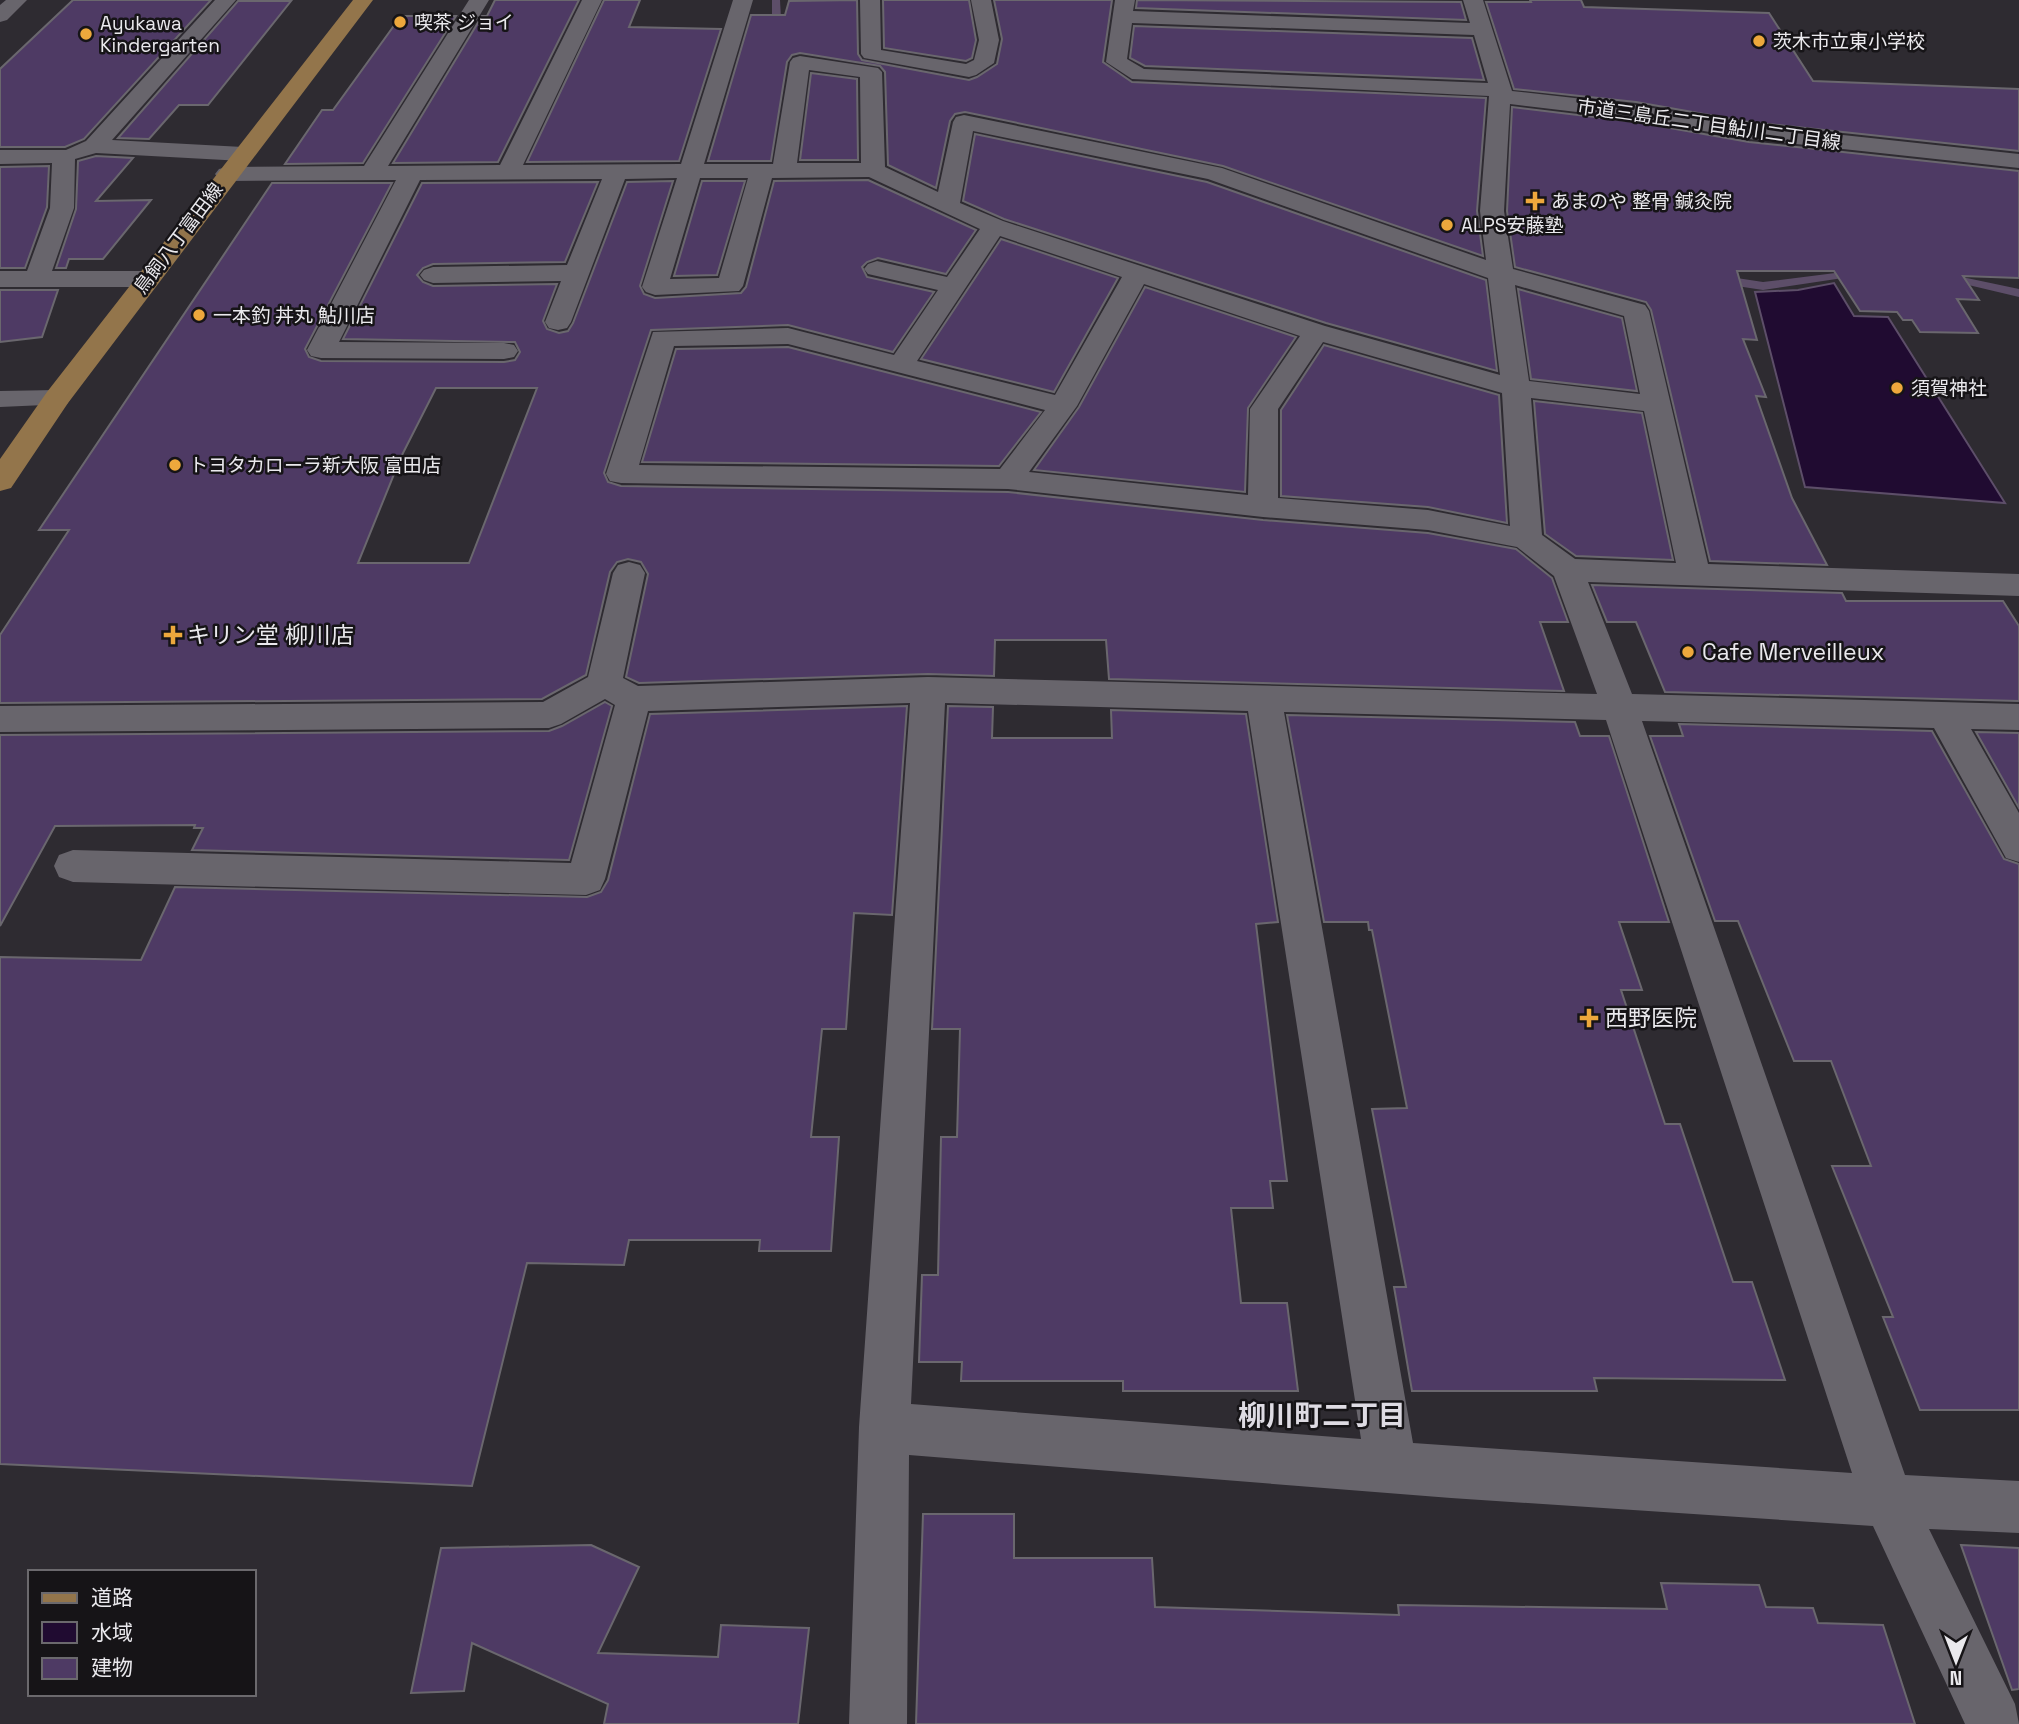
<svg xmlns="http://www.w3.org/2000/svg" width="2019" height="1724" viewBox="0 0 2019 1724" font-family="'Space Grotesk','Noto Sans JP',sans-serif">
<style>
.water{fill:#200b31;stroke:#5d4e69;stroke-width:2}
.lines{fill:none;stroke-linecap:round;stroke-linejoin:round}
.stream{fill:#5d4e69;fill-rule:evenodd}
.building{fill:#4e3a64;stroke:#6a676e;stroke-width:2;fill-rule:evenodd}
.minor{fill:#68656c;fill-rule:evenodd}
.major{fill:#93754b;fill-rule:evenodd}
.poi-dot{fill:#eda83c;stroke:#161417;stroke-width:2.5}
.labels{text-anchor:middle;stroke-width:5;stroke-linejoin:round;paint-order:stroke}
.far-poi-label{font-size:19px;fill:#eae9ed;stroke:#161417;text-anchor:start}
.far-street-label{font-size:19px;fill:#eae9ed;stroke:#161417}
.poi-label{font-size:23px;fill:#eae9ed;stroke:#161417;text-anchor:start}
.near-neighbourhood-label{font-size:28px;font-weight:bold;fill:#dedbe3;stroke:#161417}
</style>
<rect width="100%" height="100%" fill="#2e2b31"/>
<polygon class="water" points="1834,283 1854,316 1888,317 2005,503 1805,487 1755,292 1798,290"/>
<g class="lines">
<g class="stream">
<polygon points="772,0 780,0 782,37 777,40 772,37"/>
<polygon points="1859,270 1863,271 1863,275 1763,290 1717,283 1711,279 1717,275 1763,282"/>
<polygon points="1943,273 2019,289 2019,297 1939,278 1937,276"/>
</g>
</g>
<g class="building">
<polygon points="73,0 211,0 84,139 65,147 0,147 0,69"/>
<polygon points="495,0 579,0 498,162 393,163 482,16 487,16"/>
<polygon points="604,0 640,0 629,27 721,29 679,161 527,162"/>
<polygon points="857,0 858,54 862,60 969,80 977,77 997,64 1002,39 994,0 1112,0 1103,62 1132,82 1486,98 1477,211 1483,256 1223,166 965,112 955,114 950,121 936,188 888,165 885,72 880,66 800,53 792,55 787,62 771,161 708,161 751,15 785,15 789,1"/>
<polygon points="883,0 969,0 976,40 972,58 966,61 884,48"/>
<polygon points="1137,0 1461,2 1466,20 1136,8"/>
<polygon points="1530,0 1581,0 1584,7 1769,13 1813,81 2019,89 2019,151 1749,122 1636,102 1514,89 1486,2 1531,2"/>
<polygon points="238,1 291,1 208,105 179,105 149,139 118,138"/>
<polygon points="401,16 456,16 363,163 285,164 322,110 333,110"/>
<polygon points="1134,26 1472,38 1484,80 1145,66 1130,58"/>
<polygon points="811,73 857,79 858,160 800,160"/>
<polygon points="1512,107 1636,122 1749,142 2019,171 2019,278 1963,276 1979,300 1957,299 1978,333 1920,332 1912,320 1903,320 1897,312 1860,311 1834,271 1737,271 1757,340 1743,339 1766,397 1756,396 1792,498 1827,565 1710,561 1651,310 1646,302 1515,267 1507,211"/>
<polygon points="975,134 1207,182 1486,280 1497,371 1326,323 1004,219 963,201"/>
<polygon points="96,156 133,158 96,201 151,200 103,259 69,259 66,268 56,268 76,209 78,161"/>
<polygon points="49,166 47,207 25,268 0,268 0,167"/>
<path d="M 868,180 L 976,230 L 946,274 L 878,258 L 867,262 L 862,267 L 867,277 L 934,292 L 893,352 L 788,325 L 651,330 L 604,473 L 608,482 L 621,486 L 1008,492 L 1263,520 L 1428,533 L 1516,549 L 1552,578 L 1568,622 L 1540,622 L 1564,691 L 1109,679 L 1106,640 L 995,640 L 994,676 L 928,674 L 639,683 L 626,677 L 648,574 L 641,562 L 628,559 L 617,562 L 610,572 L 586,675 L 542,699 L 0,703 L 0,635 L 69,530 L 39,530 L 272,183 L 392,183 L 305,349 L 309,357 L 321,361 L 504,362 L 515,360 L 520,352 L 515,342 L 343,339 L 422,183 L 598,182 L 565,262 L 433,264 L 423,268 L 417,275 L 423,282 L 433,286 L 557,284 L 543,321 L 547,329 L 559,333 L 568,331 L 573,323 L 627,182 L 673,181 L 640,286 L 644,294 L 655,298 L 741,293 L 746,287 L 774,181 ZM 436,388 L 537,388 L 469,563 L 358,563 L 401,457 Z"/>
<polygon points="702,181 745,181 717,275 674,276"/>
<polygon points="1001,239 1118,278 1054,392 921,359"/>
<polygon points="1145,287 1296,337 1248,408 1245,492 1034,470 1079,407"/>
<polygon points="1518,289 1622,318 1637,391 1531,379"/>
<polygon points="0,290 58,290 42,337 0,342"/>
<polygon points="1324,345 1499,395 1507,523 1428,507 1281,496 1281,410"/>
<polygon points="788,347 1041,412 999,466 642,462 676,349"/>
<polygon points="1534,401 1642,413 1673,560 1576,556 1545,534"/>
<polygon points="1592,585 1842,593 1846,601 2003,601 2019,626 2019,701 1665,692 1636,622 1607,622"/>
<polygon points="605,702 612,706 569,860 192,850 203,828 194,828 195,825 55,826 0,926 0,735 549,731 562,726"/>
<polygon points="907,706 892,915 854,913 846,1029 822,1029 811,1137 839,1137 831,1251 759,1251 760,1240 629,1240 624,1265 527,1263 472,1486 0,1464 0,957 141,960 175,887 587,897 601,892 608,880 650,714"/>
<polygon points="948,706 993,707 992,738 1112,738 1111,710 1246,714 1278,922 1256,924 1287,1181 1270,1181 1273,1208 1231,1208 1241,1303 1287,1303 1298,1391 1123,1391 1123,1381 961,1381 962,1362 919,1362 922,1275 938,1275 941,1137 957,1137 960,1029 932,1029"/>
<polygon points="1287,715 1575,722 1580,736 1609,736 1669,922 1619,922 1642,990 1621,990 1665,1124 1680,1124 1733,1282 1752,1282 1785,1380 1594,1378 1597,1391 1412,1391 1394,1287 1406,1287 1372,1109 1407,1108 1372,930 1369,930 1368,922 1324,922"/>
<polygon points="1679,724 1932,731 2004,859 2019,864 2019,1410 1920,1410 1883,1317 1893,1317 1832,1166 1871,1166 1831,1061 1794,1061 1738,921 1715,921 1650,736 1683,736"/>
<polygon points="1976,732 2019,733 2019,808"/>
<polygon points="923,1514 1014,1514 1014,1558 1152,1558 1155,1607 1399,1615 1398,1605 1667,1609 1661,1583 1759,1585 1766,1607 1813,1608 1818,1623 1883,1625 1915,1724 916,1724"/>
<polygon points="591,1545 639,1567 598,1653 718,1657 721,1625 809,1628 798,1724 604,1724 608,1704 472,1643 464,1691 411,1693 441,1548"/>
<polygon points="1961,1545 2019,1548 2019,1689 2012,1690"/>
</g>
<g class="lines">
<g class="minor">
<polygon points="6,0 27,0 7,20 0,22 0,5"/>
<polygon points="215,0 236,0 112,140 243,147 251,149 254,154 251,159 243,161 96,153 75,159 74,208 52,271 147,271 156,274 160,279 156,284 147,287 0,287 0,271 27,271 50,208 52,163 0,164 0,150 66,150 86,141"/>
<path d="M 469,0 L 489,0 L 388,166 L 500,165 L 582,0 L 602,0 L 523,165 L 681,164 L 733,0 L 753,0 L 704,164 L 773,164 L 790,62 L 793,58 L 800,56 L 878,68 L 882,72 L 885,167 L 938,192 L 953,122 L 956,117 L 964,115 L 1222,168 L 1486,260 L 1480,211 L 1489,96 L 1132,79 L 1106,62 L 1115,0 L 1135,0 L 1133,11 L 1470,23 L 1463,0 L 1483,0 L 1512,91 L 1636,105 L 1749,125 L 2019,154 L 2019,168 L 1749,139 L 1636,119 L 1510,104 L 1504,211 L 1513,269 L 1645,305 L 1649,311 L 1708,564 L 2019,574 L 2019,596 L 1588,582 L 1632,694 L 2019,704 L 2019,730 L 1971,729 L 2019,813 L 2019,862 L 2006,858 L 1934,728 L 1642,721 L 1905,1475 L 2019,1481 L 2019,1533 L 1929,1529 L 2015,1704 L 2019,1724 L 1965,1724 L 1873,1526 L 1451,1498 L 909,1455 L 907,1724 L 849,1724 L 859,1427 L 910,703 L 648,711 L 605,879 L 600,890 L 586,895 L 73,882 L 59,877 L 54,866 L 59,855 L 73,850 L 571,863 L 615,705 L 605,699 L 561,724 L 549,728 L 0,732 L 0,706 L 543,702 L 588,677 L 613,573 L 618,565 L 629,562 L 640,565 L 645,573 L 623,678 L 638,686 L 928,677 L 1597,694 L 1554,576 L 1517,547 L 1428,530 L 1263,517 L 1008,489 L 621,483 L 610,481 L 606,474 L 653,332 L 788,328 L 894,355 L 938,290 L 868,274 L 864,269 L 868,264 L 877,261 L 947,277 L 980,229 L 869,177 L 772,178 L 743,286 L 739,291 L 655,295 L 646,292 L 642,287 L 677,178 L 625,179 L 571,322 L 567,328 L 558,330 L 549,328 L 545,322 L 561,281 L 433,283 L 424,280 L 420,275 L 424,270 L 433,267 L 567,265 L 602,179 L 420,180 L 339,342 L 504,343 L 514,345 L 518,351 L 514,357 L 504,359 L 321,358 L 311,356 L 307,350 L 396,180 L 227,181 L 219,179 L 215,174 L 219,169 L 227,167 L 364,166 ZM 1132,23 L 1474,35 L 1488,83 L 1144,69 L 1127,59 ZM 809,70 L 860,77 L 861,163 L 797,163 ZM 973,131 L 1208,179 L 1488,278 L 1500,375 L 1325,326 L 1003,221 L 960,203 ZM 700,178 L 748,178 L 719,278 L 670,279 ZM 1000,236 L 1122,277 L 1055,395 L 917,361 ZM 1144,284 L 1300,336 L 1250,409 L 1248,495 L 1029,472 L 1077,406 ZM 1515,285 L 1624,316 L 1640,394 L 1529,381 ZM 1323,342 L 1502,393 L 1510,526 L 1428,510 L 1278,498 L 1278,409 ZM 788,344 L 1045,410 L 1000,469 L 639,465 L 674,346 ZM 1531,398 L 1644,411 L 1676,563 L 1575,559 L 1542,535 ZM 945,703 L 1248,711 L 1361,1439 L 911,1404 ZM 1284,712 L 1606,720 L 1852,1473 L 1413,1443 Z"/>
<polygon points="860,0 880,0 881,50 966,64 974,60 979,40 971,0 991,0 999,40 994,63 976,75 969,77 864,58 861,54"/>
<polygon points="57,390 67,392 71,398 67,404 0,407 0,391"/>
</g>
<polygon class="major" points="353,0 373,0 68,403 11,488 0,491 0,459 47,392"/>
</g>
<g class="poi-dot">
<circle cx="400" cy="22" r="7"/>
<circle cx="86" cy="34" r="7"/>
<circle cx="1759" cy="41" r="7"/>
<path d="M1531.5 190.5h7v7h7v7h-7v7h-7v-7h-7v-7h7z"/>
<circle cx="1447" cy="225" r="7"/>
<circle cx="199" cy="315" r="7"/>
<circle cx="1897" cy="388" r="7"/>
<circle cx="175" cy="465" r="7"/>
<path d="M169.5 624.5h7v7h7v7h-7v7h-7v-7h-7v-7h7z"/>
<circle cx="1688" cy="652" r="7"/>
<path d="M1585.5 1007.5h7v7h7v7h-7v7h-7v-7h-7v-7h7z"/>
</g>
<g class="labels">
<g class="far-poi-label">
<text x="414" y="29">喫茶 ジョイ</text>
<text x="100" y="30">Ayukawa<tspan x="100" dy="22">Kindergarten</tspan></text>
<text x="1773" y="48">茨木市立東小学校</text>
<text x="1551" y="208">あまのや 整骨 鍼灸院</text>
<text x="1461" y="232">ALPS安藤塾</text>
<text x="213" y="322">一本釣 丼丸 鮎川店</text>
<text x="1911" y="395">須賀神社</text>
<text x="189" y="472">トヨタカローラ新大阪 富田店</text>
</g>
<g class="far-street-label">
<text transform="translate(1709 124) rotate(8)" y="7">市道三島丘二丁目鮎川二丁目線</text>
<text transform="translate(178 238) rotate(-53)" y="7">鳥飼八丁富田線</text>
</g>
<g class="poi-label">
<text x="187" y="643">キリン堂 柳川店</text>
<text x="1702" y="660">Cafe Merveilleux</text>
<text x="1605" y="1026">西野医院</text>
</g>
<g class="near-neighbourhood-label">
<text x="1322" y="1425">柳川町二丁目</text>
</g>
</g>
<rect x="28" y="1570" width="228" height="126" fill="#161417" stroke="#6b696d" stroke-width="2"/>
<rect x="42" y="1593" width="35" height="10" fill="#93754b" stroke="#6b696d" stroke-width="2"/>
<text x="91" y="1605" font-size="21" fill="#eae9ed">道路</text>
<rect x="42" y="1622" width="35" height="21" fill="#200b31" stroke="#6b696d" stroke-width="2"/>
<text x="91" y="1640" font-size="21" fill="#eae9ed">水域</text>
<rect x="42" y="1658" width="35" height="21" fill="#4e3a64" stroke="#6b696d" stroke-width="2"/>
<text x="91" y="1675" font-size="21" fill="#eae9ed">建物</text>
<g transform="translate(1956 1661) rotate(180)" stroke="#161417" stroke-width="5" paint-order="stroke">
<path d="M0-5L12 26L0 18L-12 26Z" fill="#eae9ed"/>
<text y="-10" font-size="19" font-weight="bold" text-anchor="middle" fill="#eae9ed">N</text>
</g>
</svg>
